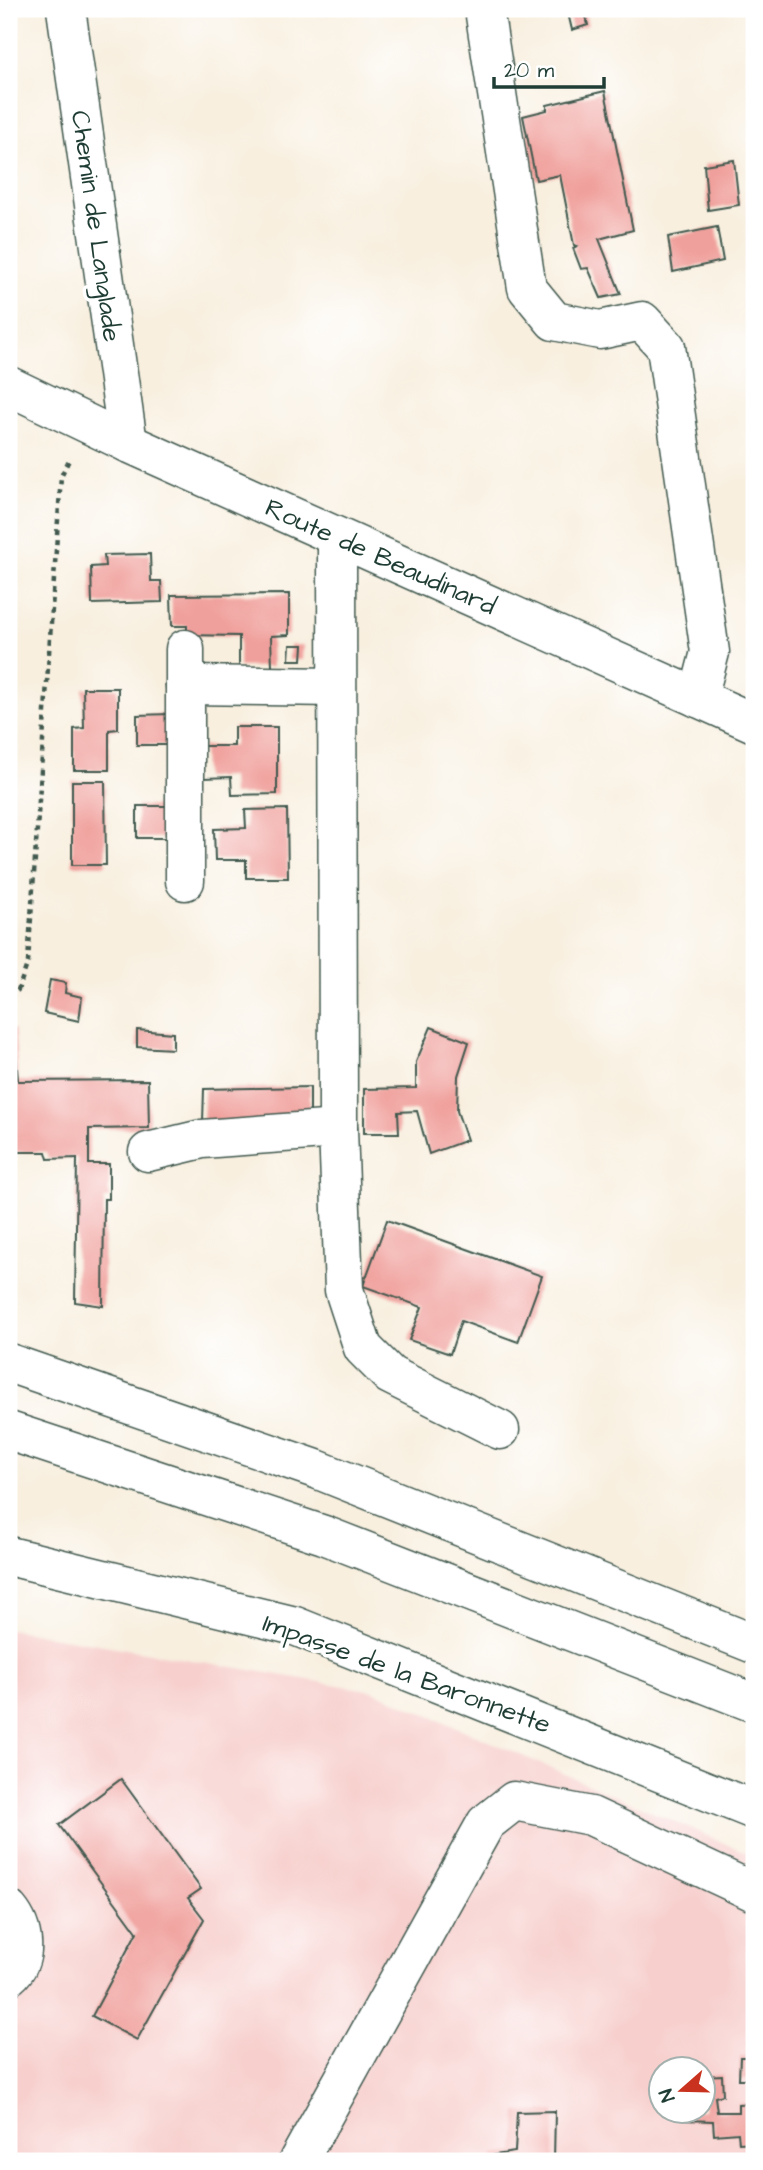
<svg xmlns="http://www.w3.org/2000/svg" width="763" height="2170" viewBox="0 0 763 2170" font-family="'Architects Daughter',sans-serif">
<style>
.built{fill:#f7d0ce;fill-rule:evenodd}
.building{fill:#f0a09c}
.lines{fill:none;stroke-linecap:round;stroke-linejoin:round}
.minor-casing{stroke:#40584e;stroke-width:41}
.highway-casing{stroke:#40584e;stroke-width:41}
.path{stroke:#40584e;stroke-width:4.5;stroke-dasharray:5 5;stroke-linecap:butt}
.minor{stroke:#fff;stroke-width:38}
.highway{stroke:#fff;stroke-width:38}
.labels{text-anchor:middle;stroke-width:7;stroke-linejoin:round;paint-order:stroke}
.street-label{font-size:26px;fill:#1f3d34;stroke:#fff}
</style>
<rect width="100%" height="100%" fill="#fff"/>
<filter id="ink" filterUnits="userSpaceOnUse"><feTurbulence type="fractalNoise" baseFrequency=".0143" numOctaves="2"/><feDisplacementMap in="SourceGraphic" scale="14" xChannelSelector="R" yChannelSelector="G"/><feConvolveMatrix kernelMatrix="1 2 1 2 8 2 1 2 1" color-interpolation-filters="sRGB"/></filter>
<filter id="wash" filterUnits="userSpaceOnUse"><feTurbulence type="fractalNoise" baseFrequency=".00686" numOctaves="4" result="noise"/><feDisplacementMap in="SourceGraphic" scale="28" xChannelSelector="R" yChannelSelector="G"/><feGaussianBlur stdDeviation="1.57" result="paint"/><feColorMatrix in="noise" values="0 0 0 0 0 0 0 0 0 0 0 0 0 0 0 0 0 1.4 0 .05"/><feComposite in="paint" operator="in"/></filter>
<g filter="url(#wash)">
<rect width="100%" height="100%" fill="#f8efdf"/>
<path class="built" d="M 9,1629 L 373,1691 L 754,1856 L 754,2161 L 9,2161 ZM 662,2068 L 704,2068 L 704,2110 L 662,2110 Z"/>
<g id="blocks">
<g class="building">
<polygon points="567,9 584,9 588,25 572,30"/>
<polygon points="605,91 633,230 599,239 621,294 601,298 588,268 581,269 573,248 577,246 574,245 560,175 536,180 523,116 547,110 547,105"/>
<polygon points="734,160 739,205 708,210 704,165"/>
<polygon points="717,227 723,261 673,272 668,237"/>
<polygon points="150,554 151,581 161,581 162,602 92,604 91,567 105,566 104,555"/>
<polygon points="289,594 289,635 271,636 272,667 239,667 239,636 187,635 187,626 172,626 171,595"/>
<polygon points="290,645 303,645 302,660 289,660"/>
<polygon points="83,688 118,688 118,729 109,730 109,770 74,770 74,729 84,728"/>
<polygon points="170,714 170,745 137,745 137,715"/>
<polygon points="234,727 277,727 277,794 232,795 231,777 204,778 203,746 234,746"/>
<polygon points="72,781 105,781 106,865 72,865"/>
<rect x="137" y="806" width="32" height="32"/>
<polygon points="287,809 288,878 246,878 246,860 215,860 214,829 246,828 245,810"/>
<polygon points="50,980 66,983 65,993 82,997 79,1021 44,1013"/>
<polygon points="431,1027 469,1042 458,1076 457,1111 467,1140 429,1154 417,1111 398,1112 399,1133 364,1133 364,1089 416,1088 416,1062"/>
<polygon points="9,1029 14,1029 18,1081 148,1080 149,1128 89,1129 89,1164 109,1164 109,1199 104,1199 103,1306 75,1302 77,1158 48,1159 46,1152 9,1152"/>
<polygon points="137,1030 173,1033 173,1049 137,1047"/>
<polygon points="310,1087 310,1121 203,1122 204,1089"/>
<polygon points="387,1220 542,1276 518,1342 461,1321 450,1354 409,1340 422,1307 363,1286"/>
<polygon points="121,1779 201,1889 188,1898 204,1919 137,2040 92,2016 137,1932 59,1825"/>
<polygon points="740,2057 754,2057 754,2079 739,2079"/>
<polygon points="722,2075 723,2095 715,2097 717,2112 738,2112 738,2104 754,2103 754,2142 739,2143 738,2133 714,2135 713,2121 684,2120 684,2110 704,2110 704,2076"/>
<polygon points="555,2111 554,2161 494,2161 494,2155 515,2152 517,2112"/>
</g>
</g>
</g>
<g filter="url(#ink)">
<use href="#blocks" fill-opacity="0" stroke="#40584e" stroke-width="2"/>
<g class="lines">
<defs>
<g id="minor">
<polyline points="66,9 128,443"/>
<polyline points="484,9 527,288 554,321 600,330 642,321 666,347 710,652 698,698"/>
<polyline points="9,386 128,443 754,723"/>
<polyline points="337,537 338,1129 344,1290 363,1348 390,1375 500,1430"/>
<polyline points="185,649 185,881"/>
<polyline points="185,685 336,687"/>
<polyline points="148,1152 202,1139 338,1129"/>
<polyline points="9,1556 295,1626 754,1810"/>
<path d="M 9,1910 C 24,1928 29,1959 9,1976"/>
<polyline points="298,2161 486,1823 514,1801 591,1816 754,1892"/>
</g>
<g id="highway">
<polyline points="9,1363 316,1469 754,1644"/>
<polyline points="9,1431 324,1535 754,1703"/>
</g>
</defs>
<use href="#minor" class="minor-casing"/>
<use href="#highway" class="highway-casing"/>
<polyline class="path" points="9,997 18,990 28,962 61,476 70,458"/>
<use href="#minor" class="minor"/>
<use href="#highway" class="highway"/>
</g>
</g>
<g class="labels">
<g class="street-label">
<text transform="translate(97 226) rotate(82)" y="9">Chemin de Langlade</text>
<text transform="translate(381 556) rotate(24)" y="9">Route de Beaudinard</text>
<text transform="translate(407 1673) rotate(20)" y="9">Impasse de la Baronnette</text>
</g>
</g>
<rect width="763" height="2170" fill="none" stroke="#fff" stroke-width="35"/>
<g transform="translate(682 2090) rotate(250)"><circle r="33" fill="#ffffff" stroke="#a5b1ae" stroke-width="2"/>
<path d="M0-5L12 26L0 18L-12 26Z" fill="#c8321e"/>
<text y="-10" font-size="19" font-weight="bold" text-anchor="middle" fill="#1f3d34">N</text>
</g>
<path d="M494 77v10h110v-10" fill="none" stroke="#1f3d34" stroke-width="3.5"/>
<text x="504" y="77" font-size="21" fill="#1f3d34" stroke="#ffffff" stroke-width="5" paint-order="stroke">20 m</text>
</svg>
